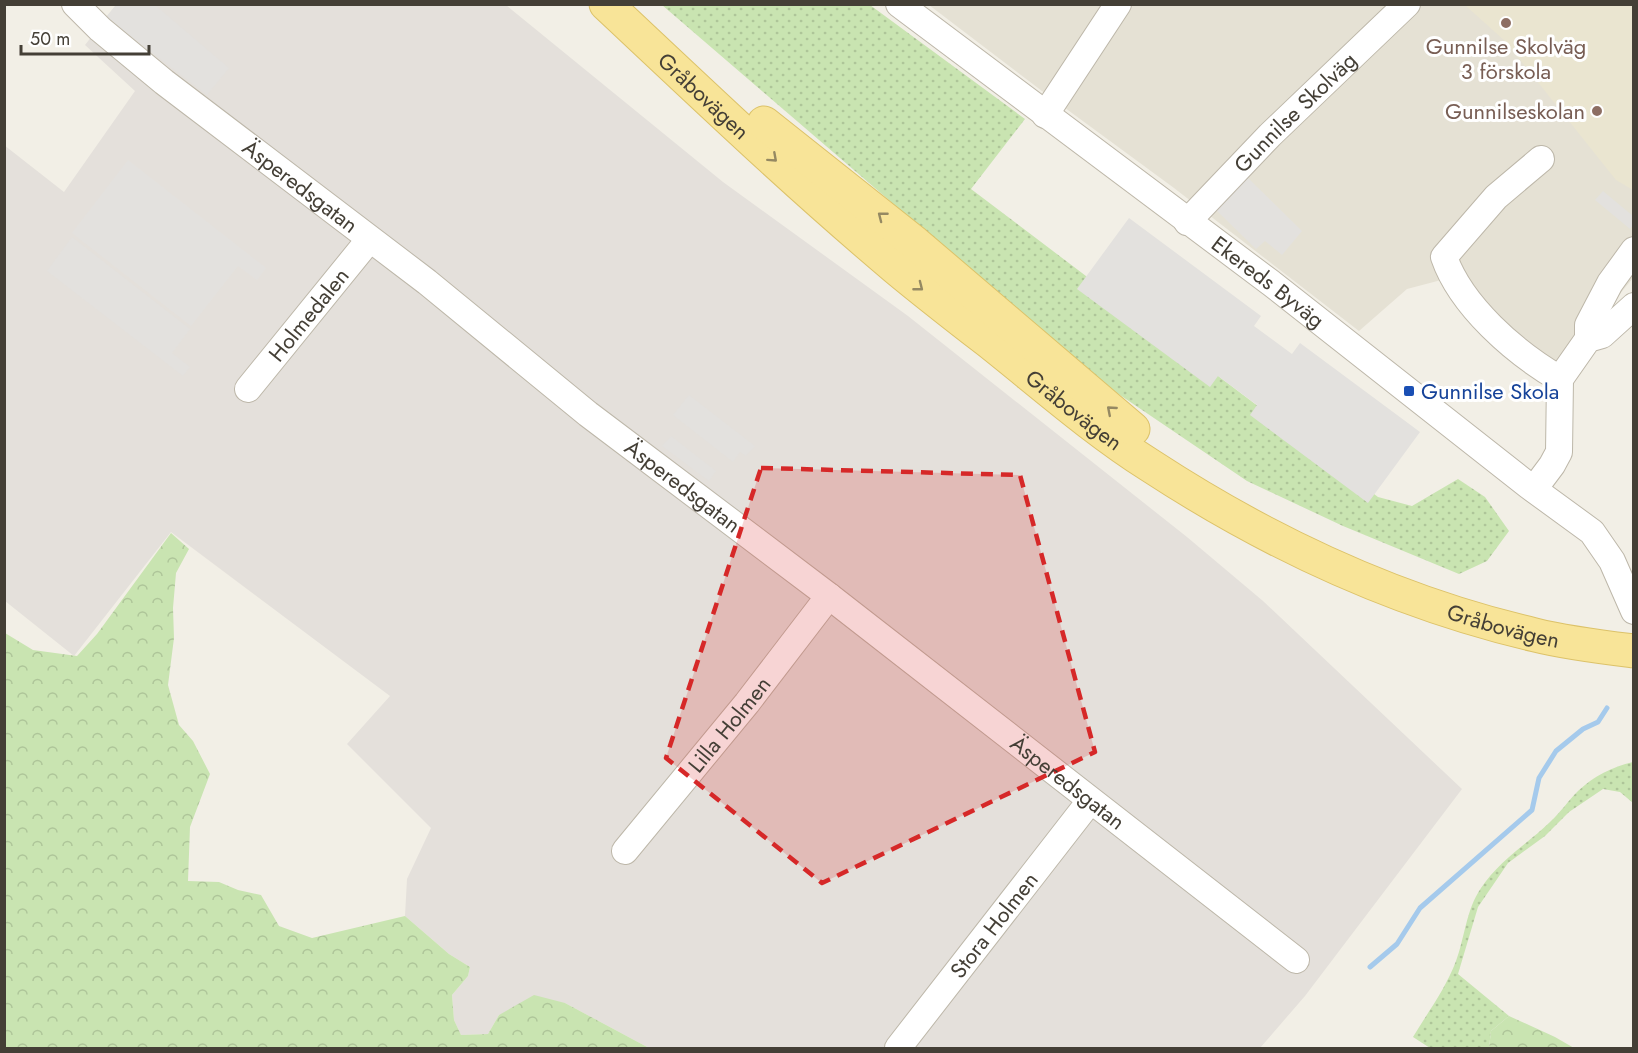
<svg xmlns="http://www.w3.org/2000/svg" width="1638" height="1053" viewBox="0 0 1638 1053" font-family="Jost,sans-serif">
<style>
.residential{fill:#e5e1d4}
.industrial{fill:#e4e0db}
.education{fill:#eae5d0}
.grass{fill:url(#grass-dots)}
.forest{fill:url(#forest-crowns)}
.parking{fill:#e3e1de}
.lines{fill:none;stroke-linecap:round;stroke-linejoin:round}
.stream{stroke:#a5caec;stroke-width:5}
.minor-casing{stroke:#bdb7a9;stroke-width:28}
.major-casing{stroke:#dcc269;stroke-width:35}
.minor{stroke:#fff;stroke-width:26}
.major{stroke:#f8e498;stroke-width:33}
.oneway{stroke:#958962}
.marked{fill:#d62828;fill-opacity:0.2;stroke:#d62828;stroke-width:4.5;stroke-dasharray:12 8;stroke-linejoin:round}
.education-dot{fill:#8d6e63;stroke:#fff;stroke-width:2}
.transit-dot{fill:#1a4fb4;stroke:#fff;stroke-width:2}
.labels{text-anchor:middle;stroke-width:6;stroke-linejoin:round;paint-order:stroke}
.education-label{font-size:22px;fill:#785e54;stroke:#fff}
.street-label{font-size:22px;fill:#443f36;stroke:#fff}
.transit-label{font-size:22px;fill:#164399;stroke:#fff;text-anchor:start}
</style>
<defs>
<pattern id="grass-dots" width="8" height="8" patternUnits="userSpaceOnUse" patternTransform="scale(1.5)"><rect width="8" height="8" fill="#c9e4b1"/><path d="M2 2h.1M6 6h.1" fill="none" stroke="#aec599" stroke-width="1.8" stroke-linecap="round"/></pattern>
<pattern id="forest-crowns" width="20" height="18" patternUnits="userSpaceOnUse" patternTransform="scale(1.5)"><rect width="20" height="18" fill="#c9e4b1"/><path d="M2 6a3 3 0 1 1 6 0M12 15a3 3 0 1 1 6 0" fill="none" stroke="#aec599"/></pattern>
</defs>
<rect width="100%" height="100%" fill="#f2efe6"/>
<polygon class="residential" points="929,5 1633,5 1633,278 1600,318 1541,379 1445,279 1407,289 1359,331 1174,188 1042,91"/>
<polygon class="industrial" points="116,5 506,5 723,182 908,316 1187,537 1263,601 1462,789 1305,996 1260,1048 649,1048 565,1003 499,1015 488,1034 461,1035 454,1020 452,995 468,976 470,967 449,954 405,916 407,879 431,828 347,744 390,696 171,532 74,656 5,601 4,145 64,192 135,91 85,45"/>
<polygon class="education" points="1465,5 1633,5 1633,190 1616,180 1505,41"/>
<g class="grass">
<polygon points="662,5 870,5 1025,119 971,189 1378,497 1412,506 1458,479 1485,497 1509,531 1487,561 1459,574 1343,526 1247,481 1117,393 997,293"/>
<path d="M 1633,762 L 1633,803 L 1620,792 L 1603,789 L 1569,812 L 1545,836 L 1508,863 L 1478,907 L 1458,974 L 1509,1016 L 1491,1031 L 1489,1048 L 1430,1048 L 1413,1037 C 1428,1012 1446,988 1456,961 C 1465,937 1466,910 1481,888 C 1500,860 1526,845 1550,822 C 1560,813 1568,801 1578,791 C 1594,776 1612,767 1633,762 Z"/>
</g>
<g class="forest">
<polygon points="171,533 189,549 176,573 173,608 174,638 168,685 179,725 193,741 210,774 190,827 188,881 219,882 238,890 261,895 279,926 312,938 405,916 449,954 470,967 468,976 452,995 454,1020 461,1035 488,1034 499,1015 534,995 565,1003 649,1048 5,1048 5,633 33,650 77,656 97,634"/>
<polygon points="1509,1016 1555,1037 1574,1048 1489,1048 1491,1031"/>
</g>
<g class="parking">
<polygon points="116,5 155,5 229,68 207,95 106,17"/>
<polygon points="128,160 266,268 257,280 238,266 191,326 72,233"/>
<polygon points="1245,175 1302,231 1282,255 1265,241 1256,249 1214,208"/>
<polygon points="1603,191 1633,216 1633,225 1630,229 1595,200"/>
<polygon points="1129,218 1261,316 1254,326 1292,354 1300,343 1420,432 1368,503 1250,415 1257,405 1218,376 1210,387 1077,289"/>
<polygon points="72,237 190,329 172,353 190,367 183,376 47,271"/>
<polygon points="689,395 755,446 746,456 740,452 733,462 673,415"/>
<polygon points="671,436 716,471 709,481 662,446"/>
</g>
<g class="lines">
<polyline class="stream" points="1370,967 1397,944 1420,908 1532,810 1539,778 1556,751 1583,729 1598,722 1607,708"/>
<defs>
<g id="minor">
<path id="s1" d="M 75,4 L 100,29 L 164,82 L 427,282 L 588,414 L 829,596 L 1296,960"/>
<path id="s2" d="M 899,4 L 1271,283 L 1529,486 L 1592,532 L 1612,561 L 1634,611"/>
<polyline points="1045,115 1118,4"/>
<path d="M 1541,159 L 1496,197 L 1444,257 C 1461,306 1515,353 1560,379"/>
<path id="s3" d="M 1187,222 L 1270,135 L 1407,4"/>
<polyline points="1588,339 1588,325 1610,283 1634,250"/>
<path id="s4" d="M 248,389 L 369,240"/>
<polyline points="1534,489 1552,465 1559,452 1560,379 1588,339 1602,335 1634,306"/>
<path id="s5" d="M 625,851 L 747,703 L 829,596"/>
<path id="s6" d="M 898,1048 L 1090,801"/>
</g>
<g id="major">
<path id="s7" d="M 606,4 C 702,94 796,184 896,268 C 926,293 957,317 988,341 C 1041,383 1094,430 1151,466 C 1269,543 1398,603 1535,635 C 1567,643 1601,647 1634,651"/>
<polyline points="764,123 915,243 1133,429"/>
</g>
</defs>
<use href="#minor" class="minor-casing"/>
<use href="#major" class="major-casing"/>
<use href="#minor" class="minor"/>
<use href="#major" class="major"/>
</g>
<defs><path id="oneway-chevron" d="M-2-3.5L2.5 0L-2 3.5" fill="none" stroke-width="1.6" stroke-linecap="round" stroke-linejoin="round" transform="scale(1.5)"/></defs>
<g class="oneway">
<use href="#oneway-chevron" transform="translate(773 158) rotate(42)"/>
<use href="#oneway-chevron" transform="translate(882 216) rotate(-142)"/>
<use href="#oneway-chevron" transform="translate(919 287) rotate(38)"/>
<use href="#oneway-chevron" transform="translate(1111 410) rotate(-139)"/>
</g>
<path class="marked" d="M 761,468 L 1020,475 L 1095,752 L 822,883 L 666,758 Z"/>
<g class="education-dot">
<circle cx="1506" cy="23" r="6"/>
<circle cx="1597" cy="111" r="6"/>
</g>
<rect class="transit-dot" x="1403" y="385" width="12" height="12" rx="3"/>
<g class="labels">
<g class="education-label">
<text x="1506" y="54">Gunnilse Skolväg<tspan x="1506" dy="25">3 förskola</tspan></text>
<text x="1585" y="119" text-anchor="end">Gunnilseskolan</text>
</g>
<g class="street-label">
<text dy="8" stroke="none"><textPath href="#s7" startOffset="134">Gråbovägen</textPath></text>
<text dy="8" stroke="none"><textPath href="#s3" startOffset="154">Gunnilse Skolväg</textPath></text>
<text dy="8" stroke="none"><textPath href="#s1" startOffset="290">Äsperedsgatan</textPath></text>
<text dy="8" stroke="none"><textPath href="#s2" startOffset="462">Ekereds Byväg</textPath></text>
<text dy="8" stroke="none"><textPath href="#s4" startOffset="96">Holmedalen</textPath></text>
<text dy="8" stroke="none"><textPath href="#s7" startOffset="620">Gråbovägen</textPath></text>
<text dy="8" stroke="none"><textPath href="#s1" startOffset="776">Äsperedsgatan</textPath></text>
<text dy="8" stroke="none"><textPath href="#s7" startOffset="1104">Gråbovägen</textPath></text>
<text dy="8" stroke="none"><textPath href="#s5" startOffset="164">Lilla Holmen</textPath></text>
<text dy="8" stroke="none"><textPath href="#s1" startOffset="1262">Äsperedsgatan</textPath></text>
<text dy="8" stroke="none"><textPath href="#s6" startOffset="156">Stora Holmen</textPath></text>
</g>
<g class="transit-label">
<text x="1421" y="399">Gunnilse Skola</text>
</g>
</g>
<rect width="1638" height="1053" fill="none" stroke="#443f36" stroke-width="12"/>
<path d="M21 45v9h128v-9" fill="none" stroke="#443f36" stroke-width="3"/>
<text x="30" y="45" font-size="18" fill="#443f36" stroke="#ffffff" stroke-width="4.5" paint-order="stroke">50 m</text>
</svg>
